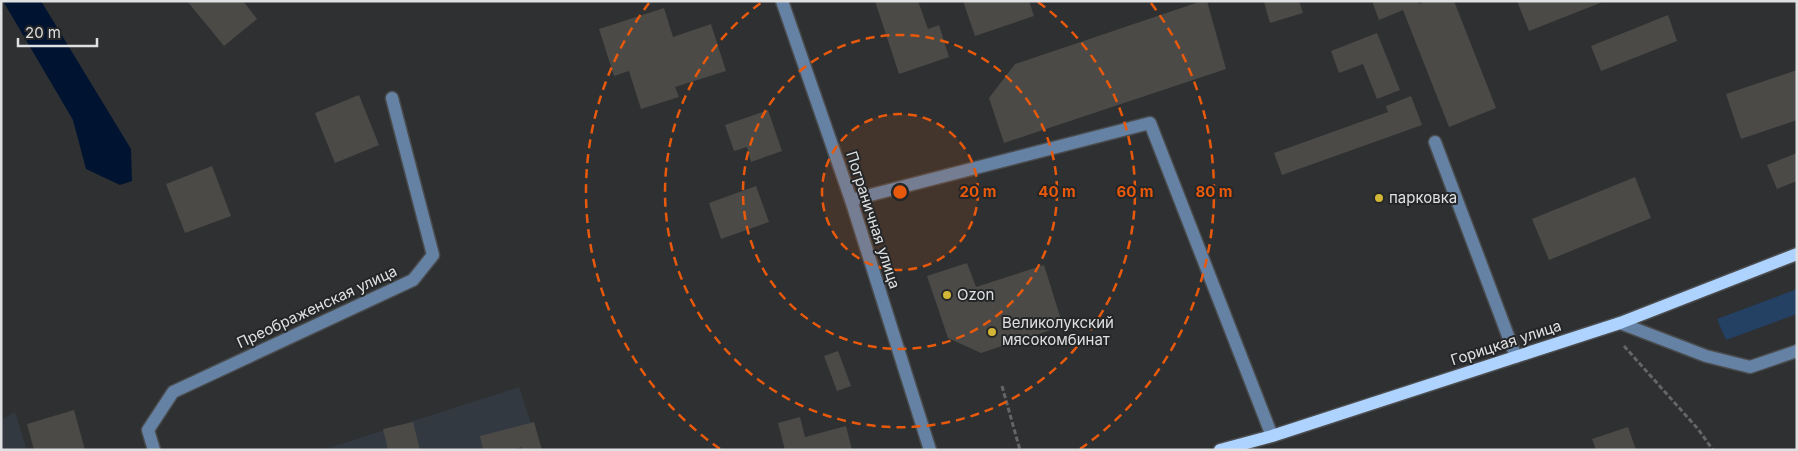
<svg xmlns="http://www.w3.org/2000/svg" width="1798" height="451" viewBox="0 0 1798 451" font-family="Inter,sans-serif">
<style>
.built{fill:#333940}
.green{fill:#244164}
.water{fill:#001431}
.building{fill:#4b4a47}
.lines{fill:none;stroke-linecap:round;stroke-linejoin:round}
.minor-casing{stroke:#4a4c4e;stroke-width:15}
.major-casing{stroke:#4a4c4e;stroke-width:15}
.path{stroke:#636567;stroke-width:3;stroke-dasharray:5 2.5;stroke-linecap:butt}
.minor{stroke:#6582a5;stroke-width:12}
.major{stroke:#afd3ff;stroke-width:12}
.ring{fill:none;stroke:#e8590c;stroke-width:2.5;stroke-dasharray:9 6}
.poi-dot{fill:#d3b635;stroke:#242628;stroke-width:2}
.labels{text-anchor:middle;stroke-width:4;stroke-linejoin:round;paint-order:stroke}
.poi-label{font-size:15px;fill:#dfe0e2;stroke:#242628;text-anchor:start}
.street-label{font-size:15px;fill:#dfe0e2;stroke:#242628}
.centre{fill:#e8590c;stroke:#242628;stroke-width:2.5}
.ring-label{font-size:15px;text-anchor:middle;font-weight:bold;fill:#e8590c;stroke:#242628;stroke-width:4;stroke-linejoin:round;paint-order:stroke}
</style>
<rect width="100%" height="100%" fill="#2e3032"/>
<g class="built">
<polygon points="519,387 540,450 322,450"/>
<polygon points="15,412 27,450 1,450 1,420"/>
</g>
<polygon class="green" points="1797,289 1797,314 1726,340 1717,319"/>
<polygon class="water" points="3,1 41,1 131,149 132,181 120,185 86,169 73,120"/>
<g class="building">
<polygon points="187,1 243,1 257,19 224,46"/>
<polygon points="875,1 918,1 928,29 939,25 949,57 899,74"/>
<polygon points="963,1 1029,1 1034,16 975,36"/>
<polygon points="1202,1 1207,1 1226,69 1004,143 989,98 1015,64"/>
<polygon points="1299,1 1303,13 1270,23 1264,2"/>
<polygon points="1372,1 1418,1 1419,4 1425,1 1454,1 1496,108 1449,127 1403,10 1379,20"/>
<polygon points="1517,1 1605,1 1529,31"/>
<polygon points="664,8 673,37 711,24 726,71 675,87 679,97 641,109 629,71 614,76 599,29"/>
<polygon points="1668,15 1677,41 1601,71 1591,46"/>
<polygon points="1377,33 1400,90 1377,99 1363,64 1339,73 1331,51"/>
<polygon points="1797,70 1797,120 1741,139 1726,94"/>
<polygon points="359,95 379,145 335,163 315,113"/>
<polygon points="1411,96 1422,125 1282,175 1274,153 1388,112 1386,106"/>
<polygon points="768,110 782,151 751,162 747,147 734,151 725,125"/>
<polygon points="1797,153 1797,181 1777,189 1767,165"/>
<polygon points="212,166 231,216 185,233 166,184"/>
<polygon points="1635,177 1651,218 1549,260 1532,219"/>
<polygon points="756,186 769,222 721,239 709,203"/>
<polygon points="967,263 976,287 1044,265 1063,326 981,353 948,338 927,276"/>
<polygon points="838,351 851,386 837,391 824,356"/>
<polygon points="74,410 85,450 34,450 27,424"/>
<polygon points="800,417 805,437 846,426 852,450 785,450 778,423"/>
<polygon points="413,422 420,450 388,450 383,429"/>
<polygon points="534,422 542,450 522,450 522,447 512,450 483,450 480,436"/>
<polygon points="1628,427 1636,450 1596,450 1592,439"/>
</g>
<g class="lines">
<defs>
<g id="minor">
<polyline points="782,1 851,200 930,450"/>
<polyline points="1435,142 1516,357"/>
<polyline points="851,200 1150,123 1272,436"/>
<polyline points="1620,323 1706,356 1750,367 1797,351"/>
<polyline points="154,450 148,430 173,392 413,280 433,255 392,98"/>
</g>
<polyline id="major" points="1220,450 1272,436 1620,323 1797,254"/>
</defs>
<use href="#minor" class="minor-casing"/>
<use href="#major" class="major-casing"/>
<g class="path">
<polyline points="1624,346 1698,429 1713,450"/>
<polyline points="1002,386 1020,450"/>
</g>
<use href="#minor" class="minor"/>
<use href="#major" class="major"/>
</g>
<circle cx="900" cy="192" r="78" fill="#e8590c" fill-opacity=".12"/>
<g class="ring">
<circle cx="900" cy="192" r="78"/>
<circle cx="900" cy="192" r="157"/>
<path d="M1038 2A235 235 0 1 1 762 2"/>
<path d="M720 449A314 314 0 0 1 649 3M1151 3A314 314 0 0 1 1080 449"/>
</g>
<g class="poi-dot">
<circle cx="1379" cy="198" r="5"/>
<circle cx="947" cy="295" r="5"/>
<circle cx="992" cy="332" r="5"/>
</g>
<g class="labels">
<g class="poi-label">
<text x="1389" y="203">парковка</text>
<text x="957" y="300">Ozon</text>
<text x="1002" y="328">Великолукский<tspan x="1002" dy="17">мясокомбинат</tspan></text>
</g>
<g class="street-label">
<text transform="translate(873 220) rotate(72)" y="5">Пограничная улица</text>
<text transform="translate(317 307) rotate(-25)" y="5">Преображенская улица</text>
<text transform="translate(1506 343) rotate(-18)" y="5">Горицкая улица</text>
</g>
</g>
<circle cx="900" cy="192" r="8" class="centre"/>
<g class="ring-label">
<text x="978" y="197">20 m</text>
<text x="1057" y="197">40 m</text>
<text x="1135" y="197">60 m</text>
<text x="1214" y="197">80 m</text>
</g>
<rect width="1798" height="451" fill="none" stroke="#dfe0e2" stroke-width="5"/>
<path d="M18 38v8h79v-8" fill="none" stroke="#dfe0e2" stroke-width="2.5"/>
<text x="25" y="38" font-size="15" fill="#dfe0e2" stroke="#242628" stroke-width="4" paint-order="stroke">20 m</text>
</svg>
